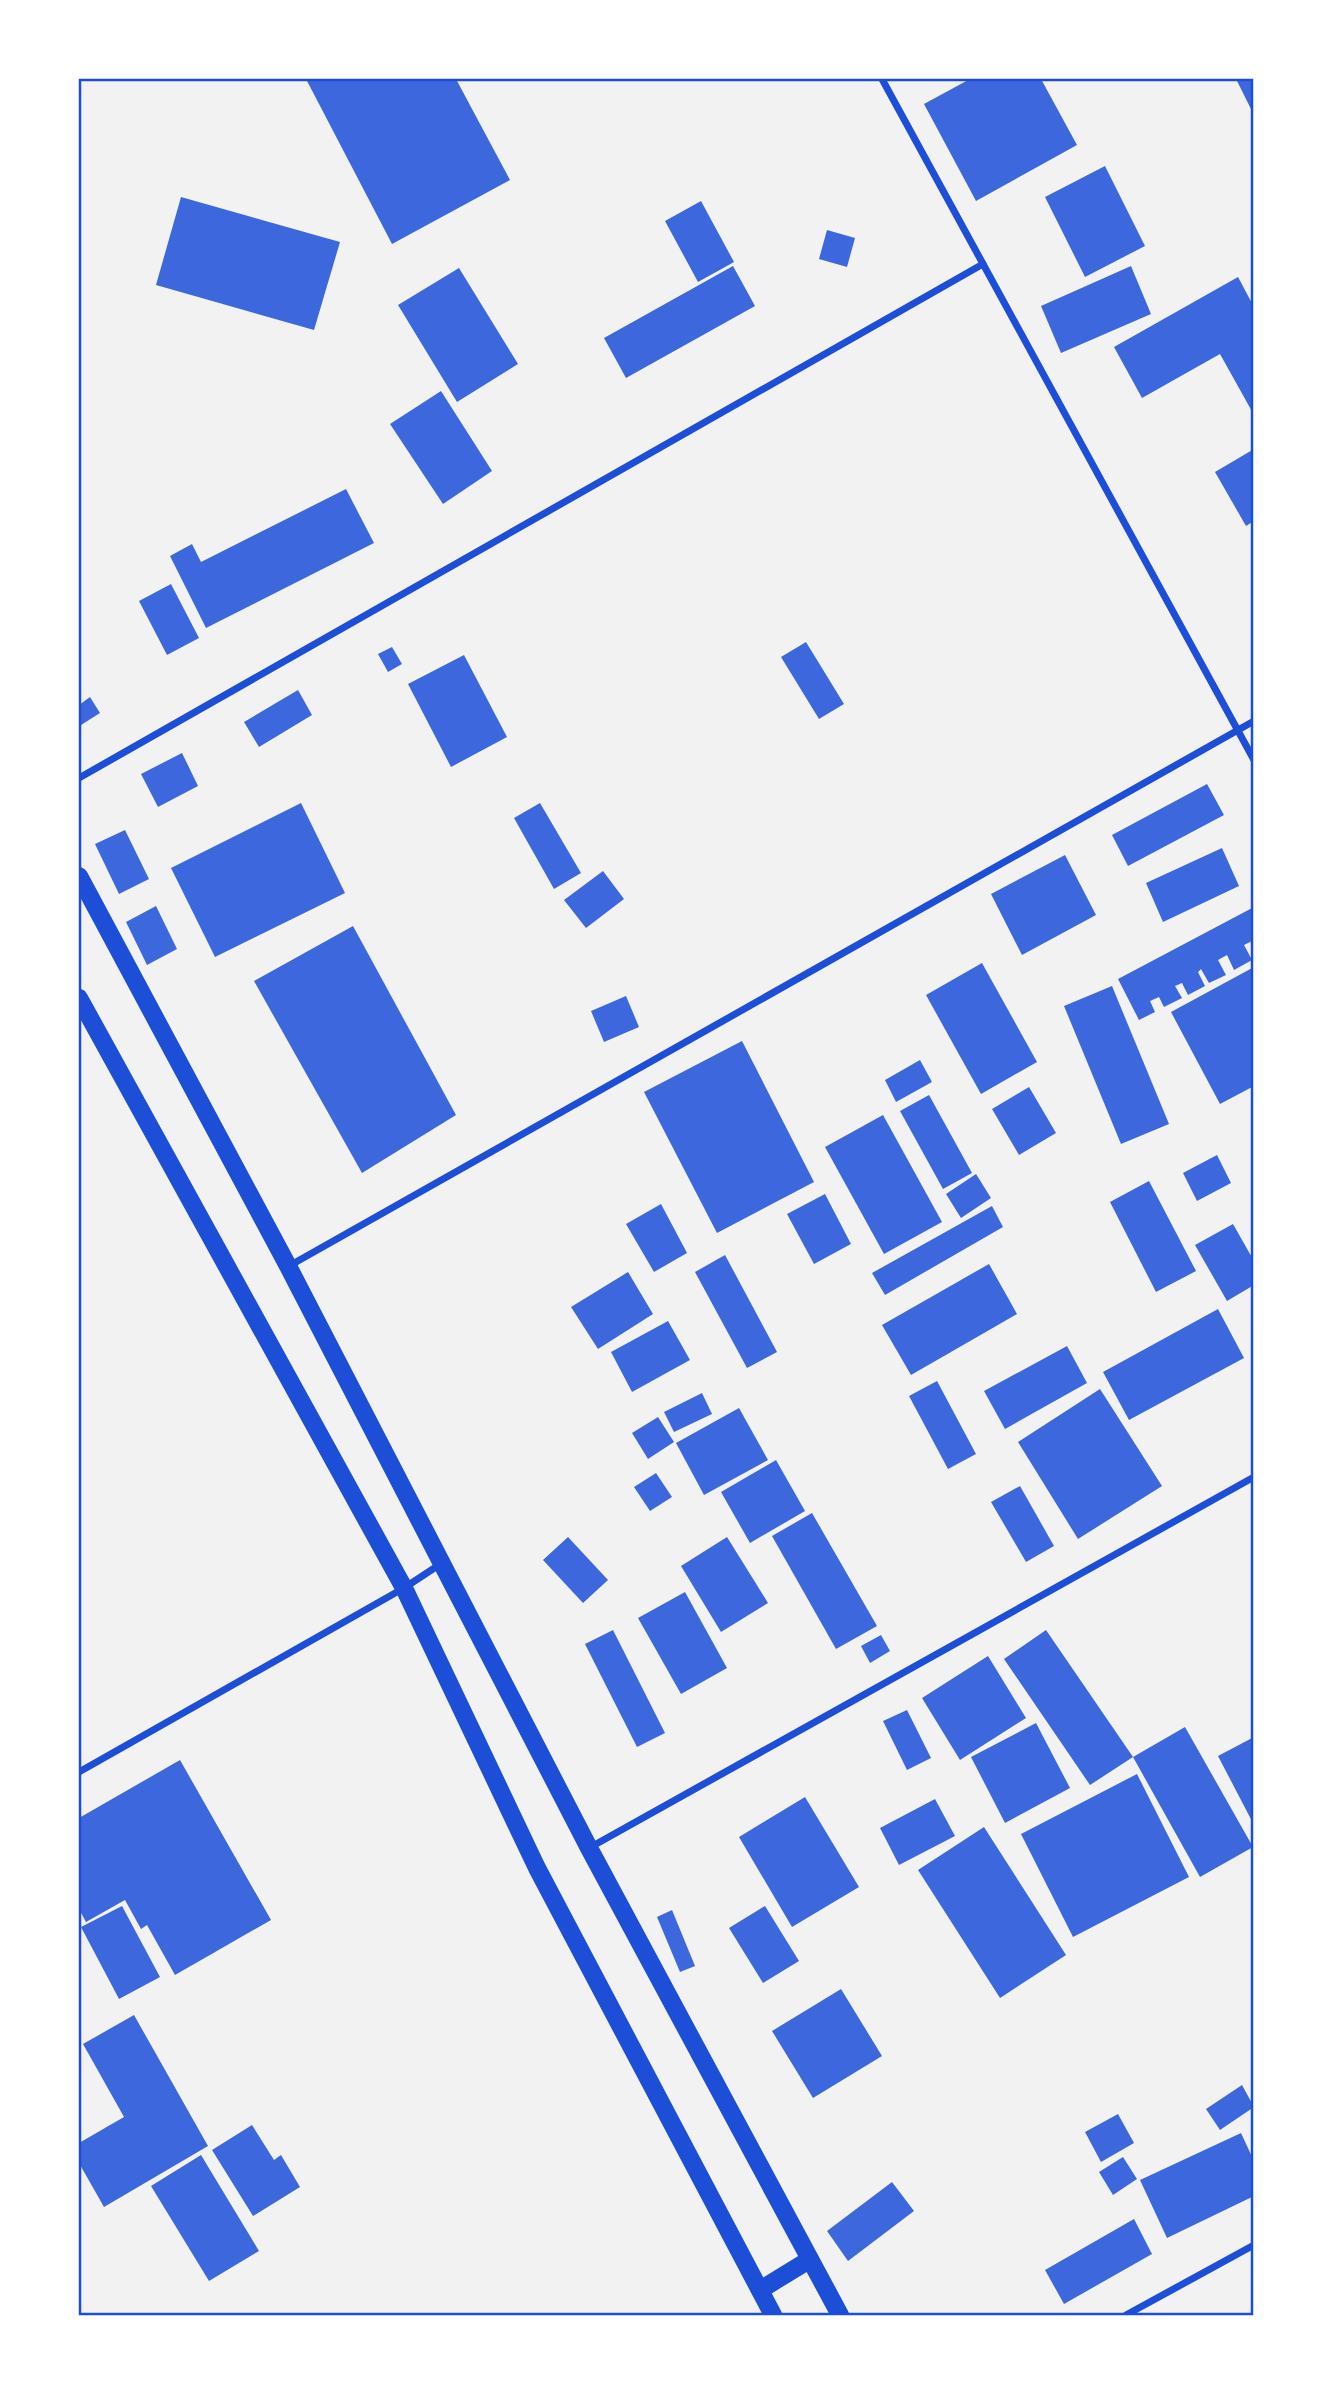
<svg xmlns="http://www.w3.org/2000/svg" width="1333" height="2394" viewBox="0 0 1333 2394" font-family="'Source Sans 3',sans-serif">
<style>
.building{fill:#3d67dc}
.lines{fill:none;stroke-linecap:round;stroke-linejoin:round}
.minor{stroke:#1d4ed8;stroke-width:7}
.primary{stroke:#1d4ed8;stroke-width:18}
.neatline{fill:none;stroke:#1d4ed8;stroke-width:2.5}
</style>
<rect width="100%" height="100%" fill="#f2f2f2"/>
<g class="building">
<polygon points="306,79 456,79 510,180 392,244"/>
<polygon points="970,79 1041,79 1077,145 976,201 924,104"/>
<polygon points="1236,79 1254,79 1254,115"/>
<polygon points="1105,166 1145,246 1085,277 1045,197"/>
<polygon points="181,197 340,242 314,330 156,285"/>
<polygon points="701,201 734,262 698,282 665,221"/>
<polygon points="827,230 855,238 847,267 819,259"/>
<polygon points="733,266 755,306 626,378 604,338"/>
<polygon points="1131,266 1151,314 1061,353 1041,306"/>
<polygon points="459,268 518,364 457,402 398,305"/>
<polygon points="1238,277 1254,307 1254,415 1220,354 1142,398 1114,347"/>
<polygon points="441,391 492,471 443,504 390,424"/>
<polygon points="1254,449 1254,521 1246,526 1215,472"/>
<polygon points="346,489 374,543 206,628 170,556 192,544 201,562"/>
<polygon points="171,584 199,638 167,655 139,601"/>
<polygon points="806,642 844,704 819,719 781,657"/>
<polygon points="392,647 402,664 388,672 378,654"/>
<polygon points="464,655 507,737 451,767 408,684"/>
<polygon points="298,690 312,715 259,747 244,722"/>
<polygon points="90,697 100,713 81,725 79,705"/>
<polygon points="182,753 198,786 158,807 141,774"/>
<polygon points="1207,784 1224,815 1128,866 1112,835"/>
<polygon points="301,803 345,893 215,957 171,868"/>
<polygon points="540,803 581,873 554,889 514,818"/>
<polygon points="125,830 149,879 119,894 95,844"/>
<polygon points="1222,848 1239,886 1163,922 1146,883"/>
<polygon points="1065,855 1096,915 1022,955 991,894"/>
<polygon points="603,871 624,899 586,928 564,900"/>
<polygon points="156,906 177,949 147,965 126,922"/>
<polygon points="1254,907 1254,940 1244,945 1252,960 1234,970 1227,955 1218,960 1226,975 1209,983 1201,969 1198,972 1205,986 1188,995 1182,983 1175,986 1182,998 1164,1007 1159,997 1150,1001 1155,1012 1139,1020 1118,979"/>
<polygon points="353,926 456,1115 362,1173 254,981"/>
<polygon points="982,963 1037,1062 981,1094 926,995"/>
<polygon points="1254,967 1254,1086 1220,1104 1171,1012"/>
<polygon points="1112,986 1169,1124 1121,1144 1064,1006"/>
<polygon points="626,996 639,1027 604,1042 591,1011"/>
<polygon points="742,1041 814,1182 717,1233 644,1092"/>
<polygon points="920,1060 932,1082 896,1102 885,1080"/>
<polygon points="1029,1087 1056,1133 1019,1155 992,1109"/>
<polygon points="929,1095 972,1173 943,1189 900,1111"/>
<polygon points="883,1115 942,1222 884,1254 825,1147"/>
<polygon points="1217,1155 1231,1183 1197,1201 1183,1173"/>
<polygon points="976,1174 991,1198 961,1218 946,1194"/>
<polygon points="1149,1181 1196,1271 1156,1292 1110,1202"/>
<polygon points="825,1194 851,1244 814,1264 787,1214"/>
<polygon points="661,1204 687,1253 654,1272 626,1224"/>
<polygon points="992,1206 1003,1227 885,1295 872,1273"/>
<polygon points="1233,1224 1254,1261 1254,1285 1227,1301 1195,1245"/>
<polygon points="725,1255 777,1352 747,1368 695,1272"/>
<polygon points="989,1264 1017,1314 911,1375 882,1325"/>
<polygon points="628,1272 653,1314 598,1349 571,1307"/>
<polygon points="1218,1309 1244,1358 1129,1420 1103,1372"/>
<polygon points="668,1321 690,1360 632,1392 611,1352"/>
<polygon points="1067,1346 1087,1383 1005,1429 984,1391"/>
<polygon points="937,1381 976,1454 948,1469 909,1396"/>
<polygon points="1100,1389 1162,1486 1078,1539 1018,1442"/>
<polygon points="702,1393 712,1414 674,1432 664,1412"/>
<polygon points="739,1408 768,1460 704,1495 676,1443"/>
<polygon points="658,1417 674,1442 648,1459 632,1433"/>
<polygon points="776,1460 805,1511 750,1543 721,1492"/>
<polygon points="656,1473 672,1497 650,1511 634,1487"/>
<polygon points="1020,1486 1054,1546 1026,1562 991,1502"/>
<polygon points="812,1513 877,1626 836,1649 772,1536"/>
<polygon points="568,1537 608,1580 583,1603 543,1560"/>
<polygon points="727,1537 768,1603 721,1632 681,1566"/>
<polygon points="685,1592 727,1668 681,1694 638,1618"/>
<polygon points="613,1630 665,1733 637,1747 585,1644"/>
<polygon points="1046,1630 1133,1757 1185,1727 1253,1847 1200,1877 1133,1757 1090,1785 1004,1659"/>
<polygon points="881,1635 890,1651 870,1663 861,1646"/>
<polygon points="988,1656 1026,1718 960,1760 922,1698"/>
<polygon points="907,1710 931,1758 907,1770 883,1721"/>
<polygon points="1036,1723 1070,1788 1005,1823 971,1757"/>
<polygon points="1254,1737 1254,1825 1218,1756"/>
<polygon points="180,1760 271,1920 175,1975 147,1925 141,1929 125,1900 86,1922 79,1909 79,1818"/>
<polygon points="1137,1774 1189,1877 1073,1937 1021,1834"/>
<polygon points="805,1797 859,1887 792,1927 739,1837"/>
<polygon points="935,1799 955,1836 899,1865 880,1828"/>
<polygon points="984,1827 1066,1955 1000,1998 918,1870"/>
<polygon points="122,1906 160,1977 119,1999 81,1927"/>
<polygon points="765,1906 799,1961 763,1983 729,1928"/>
<polygon points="672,1910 695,1966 680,1972 657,1917"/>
<polygon points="841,1989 882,2056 813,2098 772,2031"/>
<polygon points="134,2015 208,2146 104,2207 79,2163 79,2143 124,2117 83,2044"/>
<polygon points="1242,2085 1254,2107 1220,2130 1206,2109"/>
<polygon points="1118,2114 1134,2143 1101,2162 1085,2132"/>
<polygon points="252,2125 274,2160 281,2155 300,2187 253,2216 212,2150"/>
<polygon points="1241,2133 1254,2161 1254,2196 1167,2238 1140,2180"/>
<polygon points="201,2155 259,2251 209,2281 151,2186"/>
<polygon points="1123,2157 1137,2179 1113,2195 1099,2172"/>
<polygon points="892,2182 914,2211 848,2261 827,2231"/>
<polygon points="1134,2219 1152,2254 1064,2304 1045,2270"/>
</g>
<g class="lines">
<g class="minor">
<polyline points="882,79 1254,760"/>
<polyline points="79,778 983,264"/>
<polyline points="289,1266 1254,721"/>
<polyline points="79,1772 404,1588 442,1563"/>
<polyline points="589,1848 1254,1477"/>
<polyline points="1126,2315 1254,2245"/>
</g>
<g class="primary">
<polyline points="79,876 288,1266 589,1848 840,2315"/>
<polyline points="79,998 404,1588 537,1868 773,2315"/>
<polyline points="760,2290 809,2260"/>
</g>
</g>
<rect width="1333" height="2394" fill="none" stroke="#ffffff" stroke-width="161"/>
<rect x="80" y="80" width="1172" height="2234" class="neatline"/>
</svg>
